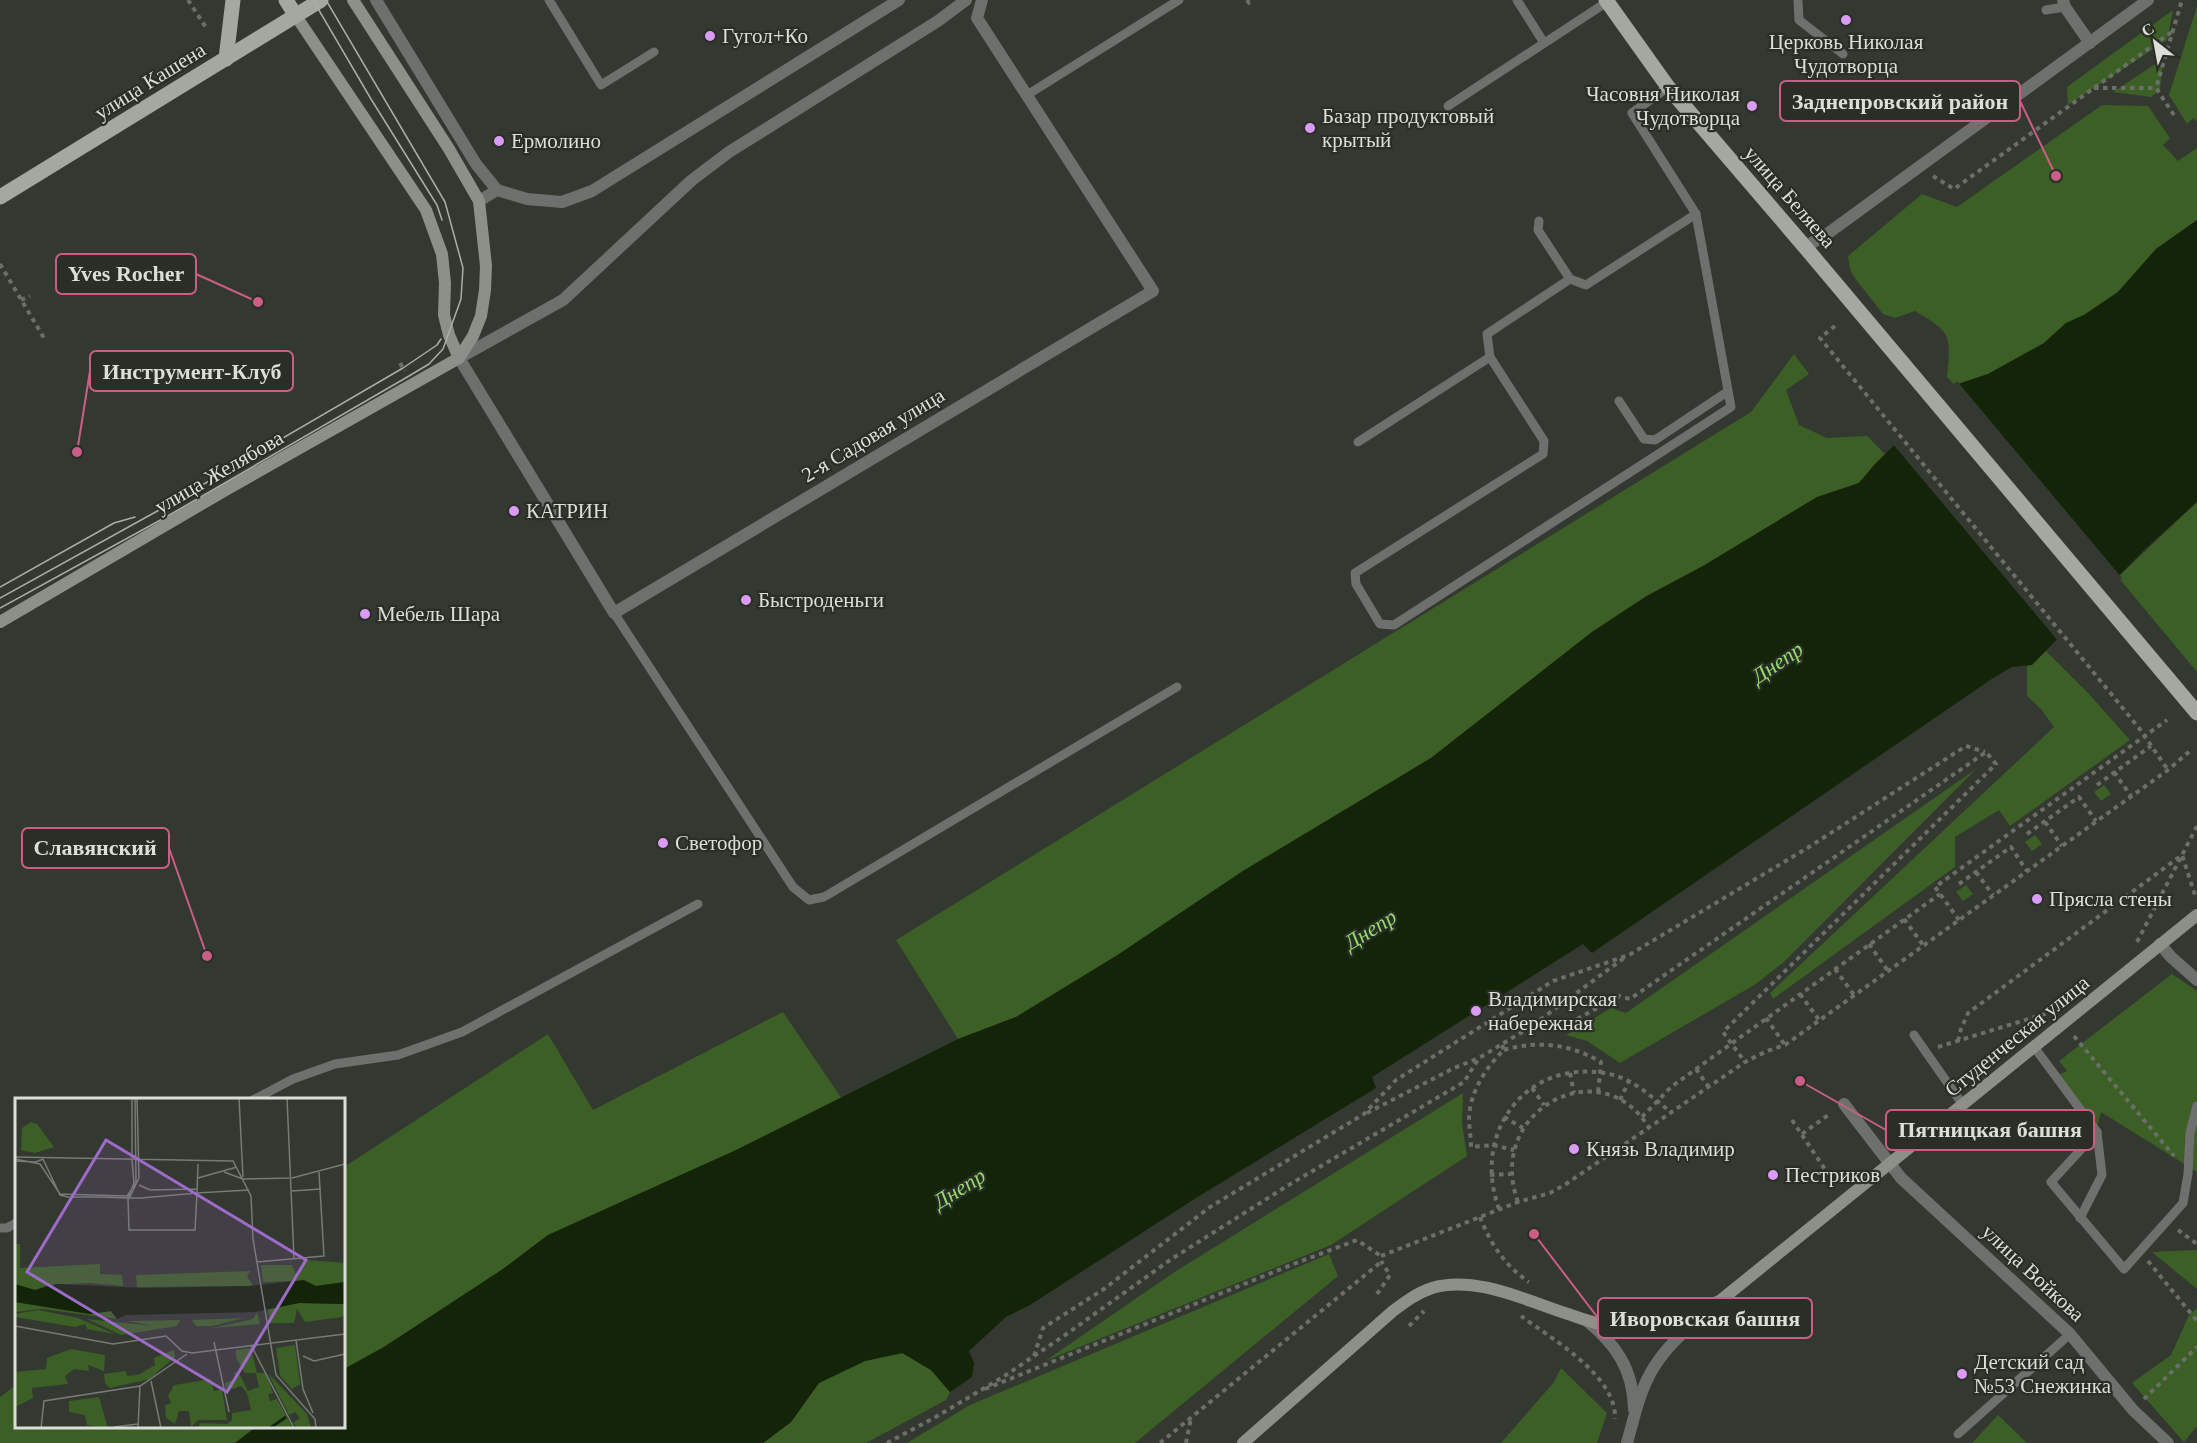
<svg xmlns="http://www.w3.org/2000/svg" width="2197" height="1443" viewBox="0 0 2197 1443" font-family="Georgia,serif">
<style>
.green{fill:#3c5f26}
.water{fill:#142409}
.pier{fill:#333830}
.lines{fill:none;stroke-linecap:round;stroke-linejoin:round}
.path{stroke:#6a6f68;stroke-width:4;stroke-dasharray:4.5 4.5;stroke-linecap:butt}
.lane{stroke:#6d706c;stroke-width:9}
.street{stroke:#6d706c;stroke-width:12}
.secondary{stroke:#8c9089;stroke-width:12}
.primary{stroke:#a3a9a0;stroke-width:15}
.tram{stroke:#aaaea7;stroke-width:1.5}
.poi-dot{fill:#da9af6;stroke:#292e26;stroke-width:2}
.labels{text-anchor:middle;stroke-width:4.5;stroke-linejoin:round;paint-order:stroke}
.poi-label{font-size:21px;fill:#dbdfd9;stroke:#292e26;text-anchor:start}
.street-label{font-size:21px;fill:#dbdfd9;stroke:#292e26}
.water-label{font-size:22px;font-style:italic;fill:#96da6c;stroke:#292e26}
.inset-river{fill:none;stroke:#142409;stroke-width:3}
.inset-road{fill:none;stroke:#767b74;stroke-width:1.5}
.view{fill:#9d6bc8;fill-opacity:0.15;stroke:#9d6bc8;stroke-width:3}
.inset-edge{fill:none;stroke:#dbdfd9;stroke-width:3}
.leader{fill:none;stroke:#cb5e87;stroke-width:2}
.callout-dot{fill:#cb5e87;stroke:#292e26;stroke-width:2}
.callout{fill:#292e26;stroke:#cb5e87;stroke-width:2}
.callout-label{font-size:22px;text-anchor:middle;font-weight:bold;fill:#dbdfd9}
</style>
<rect width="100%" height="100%" fill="#333830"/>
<g class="green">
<polygon points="2197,6 2197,122 2194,118 2187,124 2169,95"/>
<polygon points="2173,10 2167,40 2068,105 2067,87"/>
<polygon points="2163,59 2160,90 2151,97 2113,92"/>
<path d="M 2102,105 L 2148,106 L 2170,138 L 2163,145 L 2178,161 L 2197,148 L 2197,220 L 2156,249 L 2118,292 L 2084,315 L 2066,323 L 2044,343 L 1988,374 L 1955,385 L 1947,377 C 1951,334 1952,333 1915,311 L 1895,318 L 1883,314 L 1854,277 L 1850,269 L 1848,256 L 1922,194 L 1957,207 Z"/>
<polygon points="1794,354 1809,374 1786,390 1799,425 1827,438 1867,436 1885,454 1859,483 1817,497 1703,566 1646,596 1592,632 1431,758 1243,871 1116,956 1016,1017 958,1039 896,940 1751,412"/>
<polygon points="2197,502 2197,672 2118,577"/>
<polygon points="2046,651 2089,694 2130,740 2010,826 1999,810 1955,837 1955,867 1773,999 1770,993 2054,727 2041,709 2027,696 2027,666 2032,664"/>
<polygon points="1976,769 1785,961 1756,984 1620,1063 1587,1041 1566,1035 1611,1008 1626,1013"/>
<polygon points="2104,785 2111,794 2101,801 2094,792"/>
<polygon points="2035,835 2042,844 2032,851 2025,842"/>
<polygon points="1966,885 1973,894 1963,901 1956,892"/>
<polygon points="2172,974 2197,991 2197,1172 2101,1112 2097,1127 2056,1076 2067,1071 2059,1061"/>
<polygon points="783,1012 842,1099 734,1151 548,1235 503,1269 384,1347 344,1369 344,1167 548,1034 593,1110"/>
<polygon points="1463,1093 1462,1124 1467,1156 1331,1245 1045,1361 1176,1271"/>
<polygon points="2197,1250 2197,1289 2152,1252"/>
<polygon points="1329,1254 1338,1276 1135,1443 907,1443 970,1405"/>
<polygon points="2197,1308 2197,1426 2184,1442 2132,1383 2171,1355 2189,1315"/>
<polygon points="903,1353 931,1370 950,1392 946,1400 866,1443 763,1443 791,1422 819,1383 865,1361"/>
<polygon points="1561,1368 1607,1413 1597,1443 1501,1443 1554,1382"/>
<polygon points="16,1385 16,1426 256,1427 235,1443 0,1443 0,1397"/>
<polygon points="1998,1415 2027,1443 1972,1443"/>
</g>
<polygon class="water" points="2197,220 2197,502 2145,549 2032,665 2012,667 1993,678 1592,953 1583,944 1372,1077 1376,1088 1196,1198 1030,1305 1006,1317 969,1351 974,1363 972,1377 950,1392 931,1370 902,1353 865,1361 819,1383 791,1422 763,1443 235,1443 256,1427 344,1426 344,1369 384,1347 503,1269 548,1235 734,1151 958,1039 1016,1017 1116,956 1243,871 1431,758 1592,632 1647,596 1703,566 1817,497 1859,483 1874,465 1955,385 1988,374 2044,343 2066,323 2084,315 2118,292 2156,249"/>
<polygon class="pier" points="1957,381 2122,578 2059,642 1892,443"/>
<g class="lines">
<g class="path">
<polyline points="188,0 207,29"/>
<polyline points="1247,0 1249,3 1253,0"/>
<polyline points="2094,88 2156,88"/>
<polyline points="2174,115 2156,88 2182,0"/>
<polyline points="1933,176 1954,189 2173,31"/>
<polyline points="0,264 44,338"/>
<polyline points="21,300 30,296"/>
<polyline points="1835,326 1820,338 2139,728 2168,770"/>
<polyline points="400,363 405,371"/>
<polyline points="2114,772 2131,796"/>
<polyline points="2097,785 2151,746"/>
<polyline points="2045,822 2062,846"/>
<polyline points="2027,834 2079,797 2096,821"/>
<polyline points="1976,872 1993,895"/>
<polyline points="1959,884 2011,847 2027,871"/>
<polyline points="1904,919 1923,945"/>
<polyline points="1959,920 1935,887 2167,720"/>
<polyline points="2137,942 2197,826"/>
<polyline points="1869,944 1888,971"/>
<polyline points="1835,969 1854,995"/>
<polyline points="1800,994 1819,1020"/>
<polyline points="1766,1018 1785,1045"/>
<polyline points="1533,1025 1624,958"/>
<polyline points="2074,1036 2174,1156"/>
<polyline points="1958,1041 1961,1029 1968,1013 2182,855 2195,895"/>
<path d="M 1502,1045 L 1504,1050 C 1486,1067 1470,1092 1469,1118 C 1469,1127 1471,1137 1471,1147 L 1493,1145 L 1514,1150"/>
<polyline points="1938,1047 2051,1012"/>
<path d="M 1504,1050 C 1538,1040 1570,1044 1601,1062 L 1598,1094"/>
<polyline points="1696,1069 1708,1086"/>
<polyline points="1570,1073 1574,1093"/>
<polyline points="1532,1088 1544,1105"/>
<polyline points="1620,1100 1629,1081"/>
<polyline points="1367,1113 1454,1068 1479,1058"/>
<polyline points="1504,1117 1523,1128"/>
<polyline points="1642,1117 1671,1087 1940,894"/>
<polyline points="1792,1120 1836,1186"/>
<polyline points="1802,1134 1831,1113"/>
<polyline points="1490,1175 1511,1174"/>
<path d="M 1518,1202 C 1484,1110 1602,1049 1649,1128"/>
<path d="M 1499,1209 C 1471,1133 1526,1057 1609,1074 C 1634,1079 1651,1097 1671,1112"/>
<path d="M 1480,1217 C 1490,1243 1505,1266 1529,1282"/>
<polyline points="2178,1230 2197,1244"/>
<polyline points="1381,1256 1518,1202 1550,1193 1566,1184 1745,1062 1767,1051 1785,1045 2168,770 2191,750"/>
<polyline points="2148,1261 2197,1321"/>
<polyline points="1377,1294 1390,1275 1381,1261"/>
<path d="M 1521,1316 C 1552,1339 1617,1376 1615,1419"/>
<polyline points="1409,1326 1424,1311"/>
<polyline points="1034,1356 1043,1328 1104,1289 1210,1207 1364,1114 1396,1080 1553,981 1629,955 1809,847 1966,746 1985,752"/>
<polyline points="985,1389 1291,1265 1357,1240 1381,1256"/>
<polyline points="2144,1399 2197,1347"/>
<polyline points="887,1443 934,1418 1003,1377 1068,1333 1170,1260 1287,1186 1464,1082 1479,1058 1532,1026 1561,1028 1619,996 1630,999 1986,752 1996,764 1723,1032 1745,1062"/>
<polyline points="1160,1443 1381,1262"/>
<polyline points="1186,1443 1191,1418"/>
</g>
<g class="lane">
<polyline points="549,0 601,85 654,52"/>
<polyline points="1517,0 1544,43"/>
<polyline points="1798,0 1799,20 1843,54"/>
<polyline points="2046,10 2065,7"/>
<polyline points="1027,95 1179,0"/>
<polyline points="1448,106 1607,2"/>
<polyline points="1539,221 1538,230 1570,279 1586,285 1696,214"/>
<polyline points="1570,279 1487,334 1490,357 1544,441 1543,454 1355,573 1356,584 1380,624 1394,625 1731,407 1696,214 1632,113 1668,87"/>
<polyline points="1619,401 1644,439 1655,440 1727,392"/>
<polyline points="1358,442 1490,357"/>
<polyline points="614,613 793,887 809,900 824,897 1177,687"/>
<polyline points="1914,1035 1963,1105"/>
<polyline points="2034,1047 2097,1132 2051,1182 2124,1269 2183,1203 2188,1174 2190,1133 2197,1106"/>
<polyline points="253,1100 293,1079 335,1064 398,1055 462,1032 698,904"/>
<polyline points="2080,1218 2102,1175 2097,1132"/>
<polyline points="0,1228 7,1228 16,1223"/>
<polyline points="1958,1434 2070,1334"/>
</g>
<g class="street">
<polyline points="376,0 476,164 497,190 527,199 562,202 592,191 899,0"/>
<polyline points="966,0 938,21 729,152 692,180 563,300 459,358 614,613 1153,291 977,18 982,0"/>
<polyline points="2063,0 2065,7 2090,43"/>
<polyline points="479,201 497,190"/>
<polyline points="1805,247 1827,234 2148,0"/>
<polyline points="2160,944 2171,957 2197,980"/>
<polyline points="1844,1104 1901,1178 2070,1334 2133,1410 2168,1443"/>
<path d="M 1586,1320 C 1616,1344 1633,1369 1634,1409"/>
<path d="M 1627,1443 C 1634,1418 1640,1389 1654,1367 C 1669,1343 1691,1325 1713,1307"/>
</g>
<g class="secondary">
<polyline points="296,16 426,210 442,254 445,283 444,315 449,335 459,358"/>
<polyline points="0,622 229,488 459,358 473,336 481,316 485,290 486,266 479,201 449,149 353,0"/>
<path d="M 1243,1443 L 1393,1311 C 1405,1302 1417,1293 1432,1288 C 1476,1275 1527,1301 1568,1314 C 1583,1319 1598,1325 1612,1326 C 1653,1330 1686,1318 1721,1300 L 2197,915"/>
</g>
<g class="primary">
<polyline points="286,0 296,16"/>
<polyline points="1606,0 1668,87 1805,247 2197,713"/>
<polyline points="226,59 233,0"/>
<polyline points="0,197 321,0"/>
</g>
<g class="tram">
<polyline points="313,0 371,99 437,205 442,220"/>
<polyline points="0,587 114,523 135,517"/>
<polyline points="0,598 161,509 403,368 437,345 441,339"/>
<polyline points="0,608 166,517 409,376 429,364 443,349 461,299 463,268 445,202 326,0"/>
</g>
</g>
<g class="poi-dot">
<circle cx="1846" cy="20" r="6"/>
<circle cx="710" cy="36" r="6"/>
<circle cx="1752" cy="106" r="6"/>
<circle cx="1310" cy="128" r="6"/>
<circle cx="499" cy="141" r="6"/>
<circle cx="514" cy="511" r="6"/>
<circle cx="746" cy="600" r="6"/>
<circle cx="365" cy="614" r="6"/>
<circle cx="663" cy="843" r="6"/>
<circle cx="2037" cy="899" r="6"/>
<circle cx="1476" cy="1011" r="6"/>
<circle cx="1574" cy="1149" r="6"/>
<circle cx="1773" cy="1175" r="6"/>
<circle cx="1962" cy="1374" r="6"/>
</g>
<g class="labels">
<g class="poi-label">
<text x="722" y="43">Гугол+Ко</text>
<text x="1846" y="49" text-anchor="middle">Церковь Николая<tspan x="1846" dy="24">Чудотворца</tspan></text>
<text x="1740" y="101" text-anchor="end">Часовня Николая<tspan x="1740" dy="24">Чудотворца</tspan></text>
<text x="1322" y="123">Базар продуктовый<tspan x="1322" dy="24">крытый</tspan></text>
<text x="511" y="148">Ермолино</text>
<text x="526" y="518">КАТРИН</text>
<text x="758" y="607">Быстроденьги</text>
<text x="377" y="621">Мебель Шара</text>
<text x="675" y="850">Светофор</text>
<text x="2049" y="906">Прясла стены</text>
<text x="1488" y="1006">Владимирская<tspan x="1488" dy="24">набережная</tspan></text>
<text x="1586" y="1156">Князь Владимир</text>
<text x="1785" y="1182">Пестриков</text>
<text x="1974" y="1369">Детский сад<tspan x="1974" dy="24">№53 Снежинка</tspan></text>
</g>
<g class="street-label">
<text transform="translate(150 81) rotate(-32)" y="7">улица Кашена</text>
<text transform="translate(1790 197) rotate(49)" y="7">улица Беляева</text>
<text transform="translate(873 435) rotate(-31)" y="7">2-я Садовая улица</text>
<text transform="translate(219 472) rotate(-30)" y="7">улица Желябова</text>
<text transform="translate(2017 1036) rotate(-39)" y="7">Студенческая улица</text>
<text transform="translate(2033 1273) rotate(43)" y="7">улица Войкова</text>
</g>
<g class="water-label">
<text transform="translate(1777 662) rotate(-34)" y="8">Днепр</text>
<text transform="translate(1370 929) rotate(-32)" y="8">Днепр</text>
<text transform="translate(959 1188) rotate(-32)" y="8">Днепр</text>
</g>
</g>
<g transform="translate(15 1098)">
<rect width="330" height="330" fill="#333830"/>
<path d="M 16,24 L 22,26 L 39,49 L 20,55 L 6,52 L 7,30 ZM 0,146 L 5,146 L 5,170 L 85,166 L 85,176 L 107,177 L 108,188 L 74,185 L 33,187 L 20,192 L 8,190 L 0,186 ZM 292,162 L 330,165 L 330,184 L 301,188 L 274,183 L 248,184 L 246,167 L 277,167 L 281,176 ZM 235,173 L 232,179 L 238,187 L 234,188 L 122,189 L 121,177 ZM 0,204 L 75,216 L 96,213 L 102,221 L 27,211 L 0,214 ZM 284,205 L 330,206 L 330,215 L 327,219 L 290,224 L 282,211 L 279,225 L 255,225 L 253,211 ZM 23,212 L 63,220 L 100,236 L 72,231 L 70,226 L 60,229 L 0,219 L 0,216 ZM 242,214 L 245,226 L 198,230 L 238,221 ZM 229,220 L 197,228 L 181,228 L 177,222 ZM 72,221 L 138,228 L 112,223 L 165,222 L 162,228 L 106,237 ZM 280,247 L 285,286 L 277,291 L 265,278 L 261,250 ZM 236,250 L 242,275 L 251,275 L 258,295 L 253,297 L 255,303 L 262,301 L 278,330 L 183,330 L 185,325 L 212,326 L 217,322 L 217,315 L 236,312 L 232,295 L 226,288 L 211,293 L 210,285 L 221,281 L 219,274 L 225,277 L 233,293 L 244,289 L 241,275 L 230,275 L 221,260 L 221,252 ZM 56,251 L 90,257 L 89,273 L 73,267 L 74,273 L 59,271 L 50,278 L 53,286 L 17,290 L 18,300 L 0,309 L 0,274 L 31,271 L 32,260 ZM 159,252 L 160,259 L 134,281 L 95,290 L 90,285 L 89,276 L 111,273 L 112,278 L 123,277 L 140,267 L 139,260 ZM 253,275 L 292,316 L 296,330 L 282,330 L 278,325 L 285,320 L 280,314 L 274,317 ZM 196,281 L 199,293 L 207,291 L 212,322 L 183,322 L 176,329 L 174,313 L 164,313 L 160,326 L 151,320 L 150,307 L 156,305 L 153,298 L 159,287 ZM 84,299 L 93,330 L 72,327 L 70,317 L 54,314 L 54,303 Z" fill="#3c5f26"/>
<path d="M 289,182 L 301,188 L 330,184 L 330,206 L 284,205 L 240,214 L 111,217 L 102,221 L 96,213 L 75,216 L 0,204 L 0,186 L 20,192 L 42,186 L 128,190 L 234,188 Z" fill="#142409"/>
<path class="inset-river" d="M 255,330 L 271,319"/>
<path class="inset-road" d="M 117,0 L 117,60M 122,0 L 124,80M 224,0 L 228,79M 272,0 L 279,161M 0,59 L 218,63 L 236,98 L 238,141 L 261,277 L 300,321 L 301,330M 0,61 L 25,66 L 45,96 L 112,98 L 121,85 L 120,0M 28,61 L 45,97 L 53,99 L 85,99 L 113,100 L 126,100 L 182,95 L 180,132 L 114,132 L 113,100 L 119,85 L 117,62M 0,63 L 21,64 L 28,61M 183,66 L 182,95 L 234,92M 209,74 L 228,81M 183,80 L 222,69M 228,81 L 277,80 L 330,66M 124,87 L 135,92 L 182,91M 277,93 L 306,91M 115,99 L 124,80M 242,164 L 309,158 L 304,74M 0,228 L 98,246 L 151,238 L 167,253 L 177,255 L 330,236M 281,242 L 288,291 L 298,315M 199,244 L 214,314M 236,247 L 279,330M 288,258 L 299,263 L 330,256M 136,283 L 146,330M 99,329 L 123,326M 26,330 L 29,303 L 125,288 L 172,256M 123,330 L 125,288"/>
<path class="view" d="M 91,42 L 291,162 L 212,294 L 12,174 Z"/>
<rect width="330" height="330" class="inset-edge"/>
</g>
<path class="leader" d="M2056 176L2020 101M258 302L196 274M77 452L90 371M207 956L169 848M1800 1081L1886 1130M1534 1234L1598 1318"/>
<g class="callout-dot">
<circle cx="2056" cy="176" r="6"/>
<circle cx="258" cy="302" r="6"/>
<circle cx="77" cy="452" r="6"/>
<circle cx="207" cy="956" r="6"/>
<circle cx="1800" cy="1081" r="6"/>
<circle cx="1534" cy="1234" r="6"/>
</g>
<g class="callout">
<rect x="1780" y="81" width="240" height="40" rx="6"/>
<rect x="56" y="254" width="140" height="40" rx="6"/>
<rect x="90" y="351" width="203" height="40" rx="6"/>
<rect x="22" y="828" width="147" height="40" rx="6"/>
<rect x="1886" y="1110" width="208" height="40" rx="6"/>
<rect x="1598" y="1298" width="214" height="40" rx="6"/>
</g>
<g class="callout-label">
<text x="1900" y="109">Заднепровский район</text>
<text x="126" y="281">Yves Rocher</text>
<text x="192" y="379">Инструмент-Клуб</text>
<text x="95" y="855">Славянский</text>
<text x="1990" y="1137">Пятницкая башня</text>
<text x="1705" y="1326">Иворовская башня</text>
</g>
<g transform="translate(2155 42) rotate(329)" stroke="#292e26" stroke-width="4.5" paint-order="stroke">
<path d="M0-4.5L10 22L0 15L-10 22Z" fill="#dbdfd9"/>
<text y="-9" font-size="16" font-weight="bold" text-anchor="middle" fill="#dbdfd9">С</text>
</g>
</svg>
